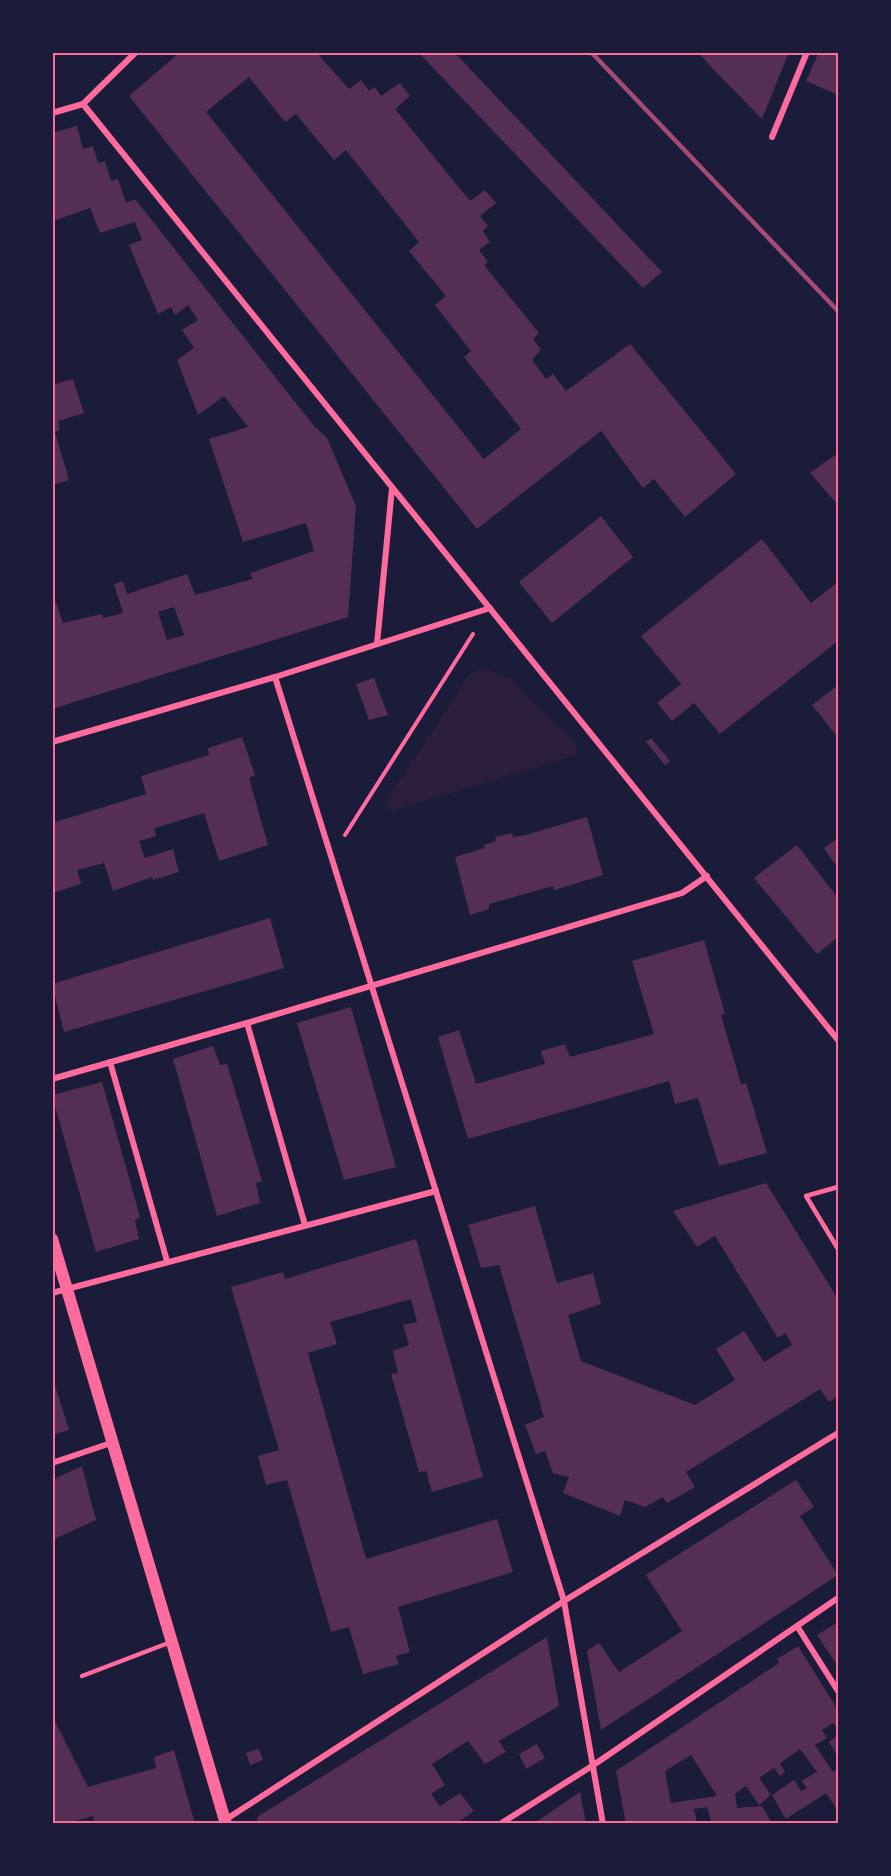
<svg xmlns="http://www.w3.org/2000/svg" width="891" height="1876" viewBox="0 0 891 1876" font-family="Figtree,sans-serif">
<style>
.green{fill:#2a1e3b}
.building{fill:#542f53;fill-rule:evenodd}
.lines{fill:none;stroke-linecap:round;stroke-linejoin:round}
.path{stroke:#ff6b9d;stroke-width:4}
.service{stroke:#ff6b9d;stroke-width:4.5}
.minor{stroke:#ff6b9d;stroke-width:6}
.secondary{stroke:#ff6b9d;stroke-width:12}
.rail{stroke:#a44b75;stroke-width:4.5}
.neatline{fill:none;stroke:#ff6b9d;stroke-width:2}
</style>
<rect width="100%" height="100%" fill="#1b1b3a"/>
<polygon class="green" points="482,668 509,678 577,744 577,751 573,756 391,811 385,803 470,673"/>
<g class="building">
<path d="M 180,52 L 316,52 L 349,89 L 361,80 L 369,91 L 375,87 L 381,96 L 400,83 L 410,96 L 395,109 L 470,201 L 485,190 L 496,203 L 480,216 L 488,226 L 483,231 L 490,242 L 479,250 L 488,262 L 484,265 L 539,333 L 533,339 L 541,349 L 532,360 L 546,379 L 553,374 L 566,391 L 630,344 L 736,474 L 685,517 L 654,479 L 643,488 L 601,431 L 477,529 L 129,96 ZM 249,77 L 285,122 L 296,114 L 334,160 L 346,150 L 419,242 L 409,251 L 446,296 L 435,305 L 471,351 L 464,357 L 521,429 L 484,459 L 206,112 Z"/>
<polygon points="418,52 454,52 662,272 643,288"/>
<polygon points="698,52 789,52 762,119 712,68"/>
<polygon points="819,52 838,52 838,95 806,81"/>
<path d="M 77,126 L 83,149 L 93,146 L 98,163 L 105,161 L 111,181 L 118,179 L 126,203 L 135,199 L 314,426 L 327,438 L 356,506 L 348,617 L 52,709 L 52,603 L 56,602 L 63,623 L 102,614 L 103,618 L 123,613 L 114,584 L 123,581 L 127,594 L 187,574 L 195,595 L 253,579 L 250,573 L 314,551 L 306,523 L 243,542 L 209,439 L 248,427 L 224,396 L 198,415 L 177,360 L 194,348 L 182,330 L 198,320 L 188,305 L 175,315 L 171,307 L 158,314 L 129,245 L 142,240 L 135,222 L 100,233 L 90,208 L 56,220 L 52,208 L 52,133 ZM 174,607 L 184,635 L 167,640 L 158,612 Z"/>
<polygon points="73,379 84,413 58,421 60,430 55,432 69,480 52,485 52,385"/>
<polygon points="835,455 838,458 838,505 810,473"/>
<polygon points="601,516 633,557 552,623 519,582"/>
<polygon points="762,539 811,603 838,582 838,641 720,734 694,703 672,721 657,703 681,684 641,636"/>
<polygon points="374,678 388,715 369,720 356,684"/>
<polygon points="838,685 838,738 812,705"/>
<polygon points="242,737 255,775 249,778 268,845 219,861 204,813 155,828 156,836 139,841 145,858 173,849 179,872 153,880 152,877 113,891 104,863 77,870 81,884 52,893 52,823 146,794 141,776 209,755 208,748"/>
<polygon points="651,738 670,761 665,765 646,742"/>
<polygon points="587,817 603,875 555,890 553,886 489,904 489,909 470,915 455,857 485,848 484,845 496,841 495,837 512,833 513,837 526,835"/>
<polygon points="836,839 838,861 835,864 824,848"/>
<polygon points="797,845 838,898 838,937 817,954 754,878"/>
<polygon points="270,918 284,968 64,1032 52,984"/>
<polygon points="704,940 725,1014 721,1015 741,1084 746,1083 767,1153 719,1166 698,1098 675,1104 669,1081 468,1139 438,1037 459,1030 476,1084 545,1064 541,1051 565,1044 570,1057 654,1034 632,961"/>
<polygon points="351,1007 396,1167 344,1180 297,1023"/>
<polygon points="213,1046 220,1065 227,1064 262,1181 256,1183 260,1203 217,1216 173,1059"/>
<polygon points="102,1082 140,1217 135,1220 139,1239 96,1252 52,1095"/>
<polygon points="766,1183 838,1299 838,1396 829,1402 820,1389 686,1472 695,1487 667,1503 663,1497 645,1507 625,1500 620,1516 563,1493 569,1477 553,1473 545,1451 536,1454 525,1425 544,1417 499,1265 481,1268 468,1225 535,1206 557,1283 593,1273 601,1304 568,1315 581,1361 695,1405 735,1380 716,1349 744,1331 764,1362 792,1345 786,1333 778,1338 715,1236 697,1247 673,1211"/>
<polygon points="416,1239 483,1477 432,1492 426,1471 419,1472 391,1374 398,1373 393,1351 409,1345 403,1325 417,1322 411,1299 330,1322 337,1344 308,1353 366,1559 497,1519 513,1572 398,1607 410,1652 396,1656 399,1664 363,1674 349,1627 331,1632 287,1480 266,1485 258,1456 279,1450 231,1287 283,1272 285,1279"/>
<polygon points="52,1376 69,1430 52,1435"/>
<polygon points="82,1466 96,1520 52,1540 52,1480"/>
<polygon points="796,1480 814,1507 800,1516 838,1575 601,1730 587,1651 599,1643 619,1672 682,1631 646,1575"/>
<polygon points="838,1622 838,1667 817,1635"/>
<polygon points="547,1637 559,1706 499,1741 506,1752 485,1764 468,1741 432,1764 445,1785 431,1794 440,1806 460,1793 474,1811 455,1824 258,1824 257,1817"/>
<path d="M 798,1646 L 838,1710 L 838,1729 L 833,1723 L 822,1730 L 827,1738 L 815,1745 L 833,1772 L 838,1769 L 838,1811 L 826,1793 L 786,1819 L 772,1795 L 794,1780 L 801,1791 L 807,1788 L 801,1781 L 817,1772 L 800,1749 L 780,1763 L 785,1772 L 780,1776 L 774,1768 L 759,1778 L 771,1795 L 759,1805 L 746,1786 L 735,1794 L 737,1808 L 762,1806 L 772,1824 L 712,1824 L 707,1807 L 694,1809 L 697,1824 L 626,1824 L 616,1771 L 779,1663 L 777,1659 ZM 691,1755 L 717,1796 L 671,1803 L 665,1771 Z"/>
<polygon points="52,1715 88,1787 156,1768 154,1757 174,1750 195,1824 95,1824 93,1816 65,1824 52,1824"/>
<polygon points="838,1735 838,1757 829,1742"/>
<polygon points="537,1744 545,1758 526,1769 519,1754"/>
<polygon points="259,1749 263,1760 250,1765 246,1753"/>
<polygon points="580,1792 586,1824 533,1824"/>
</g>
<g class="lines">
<polyline class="path" points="345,835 473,634"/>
<g class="service">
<polyline points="838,1187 806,1196 838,1249"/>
<polyline points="82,1676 171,1642"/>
</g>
<g class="minor">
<polyline points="83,104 838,1040"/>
<polyline points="52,113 83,104 136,52"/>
<polyline points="772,137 807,52"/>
<polyline points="377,644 392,488"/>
<polyline points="275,677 564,1601 603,1824"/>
<polyline points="52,742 275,677 490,608"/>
<polyline points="247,1023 305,1225"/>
<polyline points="110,1062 167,1261"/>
<polyline points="52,1079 247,1023 682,893 707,876"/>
<polyline points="52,1293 436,1191"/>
<polyline points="52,1463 111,1443"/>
<polyline points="797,1626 838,1691"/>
<polyline points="225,1820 564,1601 838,1433"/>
<polyline points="500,1824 592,1766 838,1598"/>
</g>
<polyline class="secondary" points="52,1239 226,1824"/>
<polyline class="rail" points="591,52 838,311"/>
</g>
<rect width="891" height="1876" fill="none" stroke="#1b1b3a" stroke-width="108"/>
<rect x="54" y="54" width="783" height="1768" class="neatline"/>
</svg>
